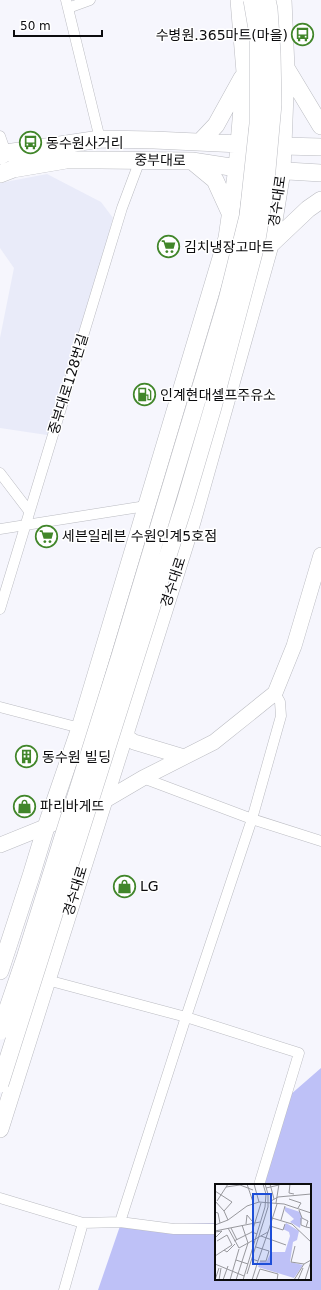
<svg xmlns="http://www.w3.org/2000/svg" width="321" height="1290" font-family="'DejaVu Sans','Noto Sans KR',sans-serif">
	<rect width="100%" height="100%" fill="#f6f6fd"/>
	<path fill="#e9ebf9" d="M47 174 101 202 113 218 98 273 47 435 0 428V338L14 268 0 248V183Z"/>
	<path fill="#bec1f7" d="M321 1068V1290H98L120 1226 216 1223V1279H310V1185H259L282 1102Z"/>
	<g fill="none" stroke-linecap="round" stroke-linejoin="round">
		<defs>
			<path id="street" d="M66 0 100 139
				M68 8 90 0
				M0 136 6 153
				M0 473 29 511
				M0 529 146 506
				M0 609 122 208 140 160
				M0 707 80 728
				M143 778 252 819 321 841
				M47 980 186 1017 299 1053 259 1185
				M0 1198 83 1223 64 1290
				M120 1222 174 1229H216
				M83 1223 120 1222 186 1017 252 819 281 716 280 702 275 693"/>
			<path id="secondary" d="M126 730 128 738 134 742 184 757
				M97 805 143 778 214 742 275 693 294 646 321 555
				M0 845 77 814"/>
			<path id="primary" d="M286 68 321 126
				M200 142 216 125 242 78
				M0 156 6 153 100 139 154 140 283 146 321 147
				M192 161 215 180 231 215
				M0 174 13 169 66 160H100L192 161 237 168 321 173
				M270 245 308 209 321 200
				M0 971 31 876 46 827 80 728 227 238 237 168 245 72 239 0
				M0 1129 192 522 270 245 282 171 286 68 283 0"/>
		</defs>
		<use href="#street" stroke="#bbbcc2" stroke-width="11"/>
		<use href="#secondary" stroke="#bbbcc2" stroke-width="16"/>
		<use href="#primary" stroke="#bbbcc2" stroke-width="18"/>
		<use href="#street" stroke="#fff" stroke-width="10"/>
		<use href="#secondary" stroke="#fff" stroke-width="15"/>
		<use href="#primary" stroke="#fff" stroke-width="17"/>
		<defs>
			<path id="primary-bridge" d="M0 1031 25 958 120 656 227 300 248 216 258 124V35L252 0
				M0 1084 185 502 213 407 256 245 265 192 273 104 272 53 269 9 267 0"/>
		</defs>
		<use href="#primary-bridge" stroke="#bbbcc2" stroke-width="18" stroke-linecap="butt"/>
		<use href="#primary-bridge" stroke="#fff" stroke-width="17"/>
	</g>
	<defs>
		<symbol id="bus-ring" viewBox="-11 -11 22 22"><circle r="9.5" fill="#fff" stroke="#41862a" stroke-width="1.5"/><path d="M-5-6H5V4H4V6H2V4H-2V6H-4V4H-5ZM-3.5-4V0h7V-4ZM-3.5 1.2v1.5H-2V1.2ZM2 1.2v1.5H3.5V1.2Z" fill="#41862a"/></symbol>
		<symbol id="supermarket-ring" viewBox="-11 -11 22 22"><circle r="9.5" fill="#fff" stroke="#41862a" stroke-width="1.5"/><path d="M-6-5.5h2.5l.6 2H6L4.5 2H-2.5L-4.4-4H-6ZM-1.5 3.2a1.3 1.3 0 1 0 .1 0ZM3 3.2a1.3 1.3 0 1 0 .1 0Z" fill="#41862a"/></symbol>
		<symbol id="fuel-ring" viewBox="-11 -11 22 22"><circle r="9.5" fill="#fff" stroke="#41862a" stroke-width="1.5"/><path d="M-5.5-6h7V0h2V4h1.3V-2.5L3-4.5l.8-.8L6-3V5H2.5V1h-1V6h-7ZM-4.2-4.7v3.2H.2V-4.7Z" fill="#41862a"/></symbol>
		<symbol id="building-ring" viewBox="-11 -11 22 22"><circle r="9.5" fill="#fff" stroke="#41862a" stroke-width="1.5"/><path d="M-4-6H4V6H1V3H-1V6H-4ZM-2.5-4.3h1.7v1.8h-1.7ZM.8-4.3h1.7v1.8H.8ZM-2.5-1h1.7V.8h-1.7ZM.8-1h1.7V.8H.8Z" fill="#41862a"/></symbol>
		<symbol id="shop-ring" viewBox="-11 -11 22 22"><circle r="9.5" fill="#fff" stroke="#41862a" stroke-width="1.5"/><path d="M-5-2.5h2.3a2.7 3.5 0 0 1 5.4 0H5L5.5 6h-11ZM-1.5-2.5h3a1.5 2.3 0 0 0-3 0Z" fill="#41862a"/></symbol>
	</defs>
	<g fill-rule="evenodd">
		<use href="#bus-ring" x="290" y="22" width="25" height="25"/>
		<use href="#bus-ring" x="18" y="130" width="25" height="25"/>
		<use href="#supermarket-ring" x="156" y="234" width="25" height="25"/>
		<use href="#fuel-ring" x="132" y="382" width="25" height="25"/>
		<use href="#supermarket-ring" x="34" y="524" width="25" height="25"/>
		<use href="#building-ring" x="14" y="744" width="25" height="25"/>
		<use href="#shop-ring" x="12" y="794" width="25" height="25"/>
		<use href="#shop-ring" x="112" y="874" width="25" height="25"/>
	</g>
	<g text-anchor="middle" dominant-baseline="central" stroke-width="3" stroke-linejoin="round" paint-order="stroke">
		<g font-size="14" fill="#0c0c0e" stroke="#fff" text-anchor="start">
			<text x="288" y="35" text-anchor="end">수병원.365마트(마을)</text>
			<text x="46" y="143">동수원사거리</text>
			<text x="184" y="247">김치냉장고마트</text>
			<text x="160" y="395">인계현대셀프주유소</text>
			<text x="62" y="536">세븐일레븐 수원인계5호점</text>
			<text x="42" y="757">동수원 빌딩</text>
			<text x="40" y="806">파리바게뜨</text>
			<text x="140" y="886">LG</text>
		</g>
		<g font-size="14" fill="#0c0c0e" stroke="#fff">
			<text transform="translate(160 160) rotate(1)">중부대로</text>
			<text transform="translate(277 201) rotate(-82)">경수대로</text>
			<text transform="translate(68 384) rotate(-73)">중부대로128번길</text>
			<text transform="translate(173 582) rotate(-72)">경수대로</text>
			<text transform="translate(75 891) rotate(-73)">경수대로</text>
		</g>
	</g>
	<g transform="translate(215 1184)">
		<rect width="96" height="96" fill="#f6f6fd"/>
		<path d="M70 23 85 28 87 34 85 44 75 38 79 35 70 27ZM71 39 84 47 82 56 78 58 75 78 88 81 79 94 43 83 45 77H52L56 68H70L75 52 74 48 68 45Z" fill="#bec1f7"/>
		<path fill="none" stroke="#98989d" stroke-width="1" d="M32 0 38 18M39 0 44 18M55 0 59 15M75 0 74 9 79 10M11 3 25 1 38 6M51 4 64 1M0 7 17 18 9 27M74 15 86 19 83 24M0 17 9 27 13 36M2 17 13 0M56 17 63 13 96 10M61 19 64 0M84 26 87 34 93 37 91 43 96 44M0 28 3 29 5 39M57 34 77 40 96 58M86 34V41L91 43M66 36 70 22M31 40 32 31 37 37M0 41 13 36 32 22 44 18 69 20 96 29M55 42 68 46 70 40M13 44 24 64M16 44 22 56M0 47 45 38M0 48 7 47 0 54M37 48 46 19M46 52 71 61M19 57 37 48 42 50M80 62 76 78 89 80 96 76M41 63 54 67 51 77H45M24 64 53 48 62 20M9 66 12 68 20 60M0 72 17 61 12 51 2 57M21 76 33 80M43 77 53 48M0 80 29 92M32 90 53 23V10L50 0M0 96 4 84M4 96 6 84M8 96 13 82M15 96 24 65M21 96 33 59 27 41M28 96 50 23 51 10 48 0M37 96 43 77 37 75M41 96 45 85 63 90 62 96M79 96 89 80M83 96 88 84M90 96 96 77"/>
		<path fill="#1d4ed8" fill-opacity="0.15" stroke="#1d4ed8" stroke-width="2" d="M38 10H56V80H38Z"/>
		<rect width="96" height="96" fill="none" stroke="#0c0c0e" stroke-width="2"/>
	</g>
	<path d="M14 30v6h88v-6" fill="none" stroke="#0c0c0e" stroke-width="2"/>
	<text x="20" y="30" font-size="12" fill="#0c0c0e" stroke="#ffffff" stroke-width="3" paint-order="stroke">50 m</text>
</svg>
